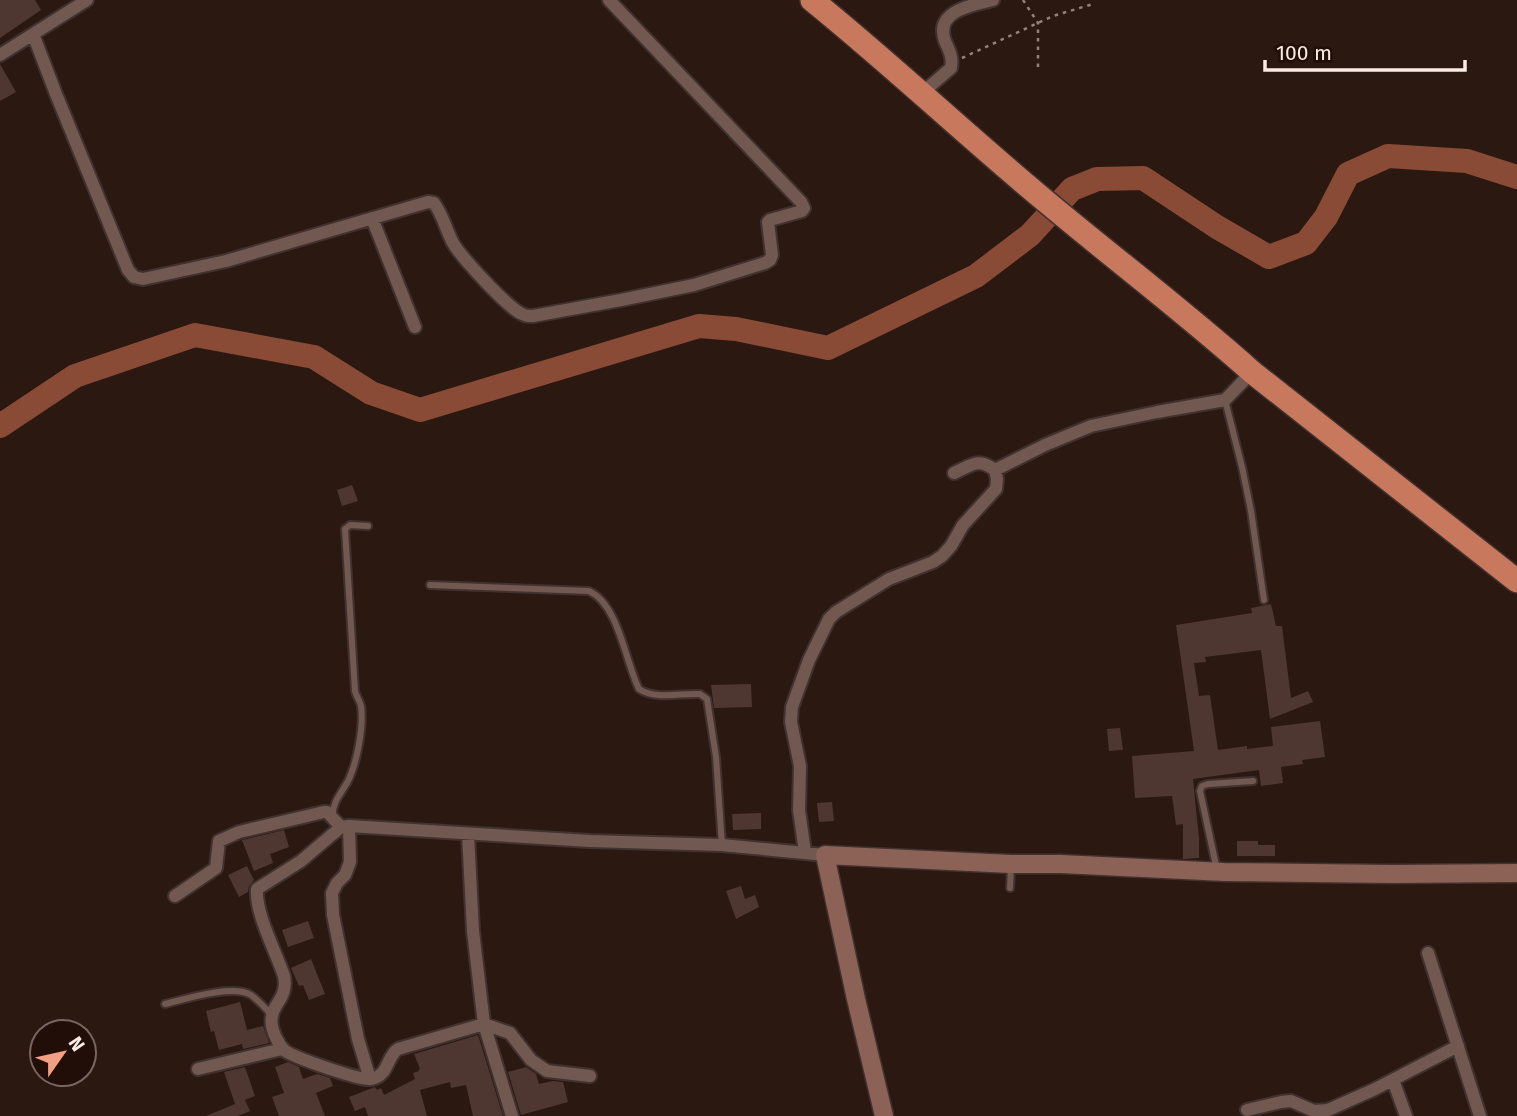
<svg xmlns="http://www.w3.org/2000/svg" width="1517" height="1116" font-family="'Fira Sans',sans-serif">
	<rect width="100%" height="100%" fill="#2b1811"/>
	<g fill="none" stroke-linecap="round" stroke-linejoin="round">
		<path stroke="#894b35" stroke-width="24" d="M0 426 75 376 195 335 314 357 371 393 420 410 699 326 736 329 828 348 976 276 1030 235 1072 189 1097 179 1143 178 1217 227 1269 257 1306 243 1326 217 1348 174 1388 156 1467 161 1517 177"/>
	</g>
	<path fill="#4e3730" d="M0 0H35L41 10 0 38Z
		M0 64 16 92 0 101Z
		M352 485 358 501 342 506 337 490Z
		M1271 604 1276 626H1282L1291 698 1308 691 1313 702 1270 719 1261 650 1205 657 1206 662 1194 663 1199 696 1210 695 1218 750 1247 746V749L1273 746 1271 727 1320 721 1325 757 1302 760 1303 764 1281 767 1283 783 1261 786 1259 770 1193 779 1199 838V858L1183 859V824L1176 825 1172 796 1135 798 1132 756 1194 751 1176 625 1252 613 1251 608Z
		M751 684 752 707 714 708 711 685Z
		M1120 728 1123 750 1109 751 1107 729Z
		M832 802 834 821 819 822 817 803Z
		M761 813V829L733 830 732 814Z
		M284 830 289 847 270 854 273 863 254 871 242 840Z
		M1237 841H1258V845H1275V856H1237Z
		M247 866 254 880 249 886 248 892 239 897 228 875Z
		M741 886 745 899 755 895 759 907 736 919 726 891Z
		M308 921 314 938 288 947 282 930Z
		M311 959 325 994 309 1000 303 985 299 986 291 968Z
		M240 1002 247 1030 263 1026 269 1043 243 1049 242 1044 219 1050 214 1031 211 1032 206 1011Z
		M478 1035 503 1116H473L466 1085 451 1088 450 1082 420 1090 427 1116H368L365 1107 355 1111 349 1097 375 1087 377 1090 381 1088 384 1095 415 1079 413 1073 419 1071 418 1070 420 1069 414 1054Z
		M288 1062 299 1067 303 1079 317 1074 330 1078 333 1086 316 1093 325 1116H279L272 1097 284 1093 275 1067Z
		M245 1067 255 1096 245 1100 250 1111 238 1116H206L235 1104 224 1072Z
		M526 1067 536 1074 539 1084 553 1081 563 1082 568 1102 521 1115 508 1072Z"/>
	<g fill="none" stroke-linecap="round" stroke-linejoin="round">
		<defs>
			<path id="lane" d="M1225 400 1242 467 1251 511 1264 600
				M430 585 589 591C619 605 625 661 639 689 656 700 681 693 700 694L707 699 716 757 722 845
				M333 815C332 803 342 792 348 781 357 763 364 726 361 706 360 701 356 696 355 691L345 529 350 525 368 526
				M1217 870 1200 791 1202 786 1208 784 1253 781
				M1010 888 1011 866
				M165 1004C185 999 233 984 251 995 258 1000 265 1008 271 1014"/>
			<path id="street" d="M33 34 56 94 128 270 134 277 143 279 226 261 428 202 434 203C443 215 446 230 453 243 462 258 507 307 522 314 527 316 527 316 533 316L621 300 694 285 765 263 770 260 772 255 768 222 770 220 802 211 804 208 801 202 609 0
				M0 55 87 0
				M922 93 951 68C953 57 949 50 945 41 934 11 972 5 993 0
				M372 218 415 327
				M954 473C972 465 978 457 995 470L1045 445 1091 426 1157 412 1225 400 1252 372
				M349 826 350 862 345 875 337 883 332 893 333 915 358 1039 370 1079
				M468 834 473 931 484 1024 398 1049C386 1057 389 1076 371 1079 361 1081 292 1057 284 1050 279 1045 273 1033 272 1026 268 1004 289 1001 284 976 276 952 255 913 257 889L301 861 341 827 349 826 590 841 722 845 825 855
				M805 852 799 810 800 766 791 722 792 707 809 660 829 619 836 612 889 579 933 562 942 556 951 546 963 525 996 489 997 479 995 470
				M175 896 216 868 219 841 239 832 324 812H327L341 827
				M1428 953 1480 1116
				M198 1069 282 1049
				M1393 1080 1406 1116
				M1247 1110 1281 1102 1291 1101 1314 1111 1328 1110 1375 1089 1458 1046
				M512 1116 484 1024 510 1033 531 1060 547 1071 590 1076"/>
			<path id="secondary" d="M884 1116 856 999 825 855 1011 864H1061L1224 872 1392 874 1517 873"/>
			<path id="highway" d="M812 0C891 64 965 134 1043 199 1112 257 1185 312 1252 372L1517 581"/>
		</defs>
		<use href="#lane" stroke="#41312f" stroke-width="10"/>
		<use href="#street" stroke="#41312f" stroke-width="16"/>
		<use href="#secondary" stroke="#41312f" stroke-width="21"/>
		<use href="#highway" stroke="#41312f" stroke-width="26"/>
		<path stroke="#94837d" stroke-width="2.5" stroke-dasharray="3.5 5" stroke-linecap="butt" d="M1023 0 1038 23V67
			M962 58 1053 16 1093 4"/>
		<use href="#lane" stroke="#715951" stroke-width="6"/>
		<use href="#street" stroke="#715951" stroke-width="12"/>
		<use href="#secondary" stroke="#8b6255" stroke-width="18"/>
		<use href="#highway" stroke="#c7785d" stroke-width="23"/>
	</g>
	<g transform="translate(63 1053) rotate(56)"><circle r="33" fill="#210e08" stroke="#786661" stroke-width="2"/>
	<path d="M0-5L12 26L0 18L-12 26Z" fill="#f39f83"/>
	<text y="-10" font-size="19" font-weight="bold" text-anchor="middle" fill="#faebe6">N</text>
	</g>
	<path d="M1265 60v10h200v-10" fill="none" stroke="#faebe6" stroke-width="3.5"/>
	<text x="1276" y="60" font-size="21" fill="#faebe6" stroke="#210e08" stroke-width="5" paint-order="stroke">100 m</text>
</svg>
